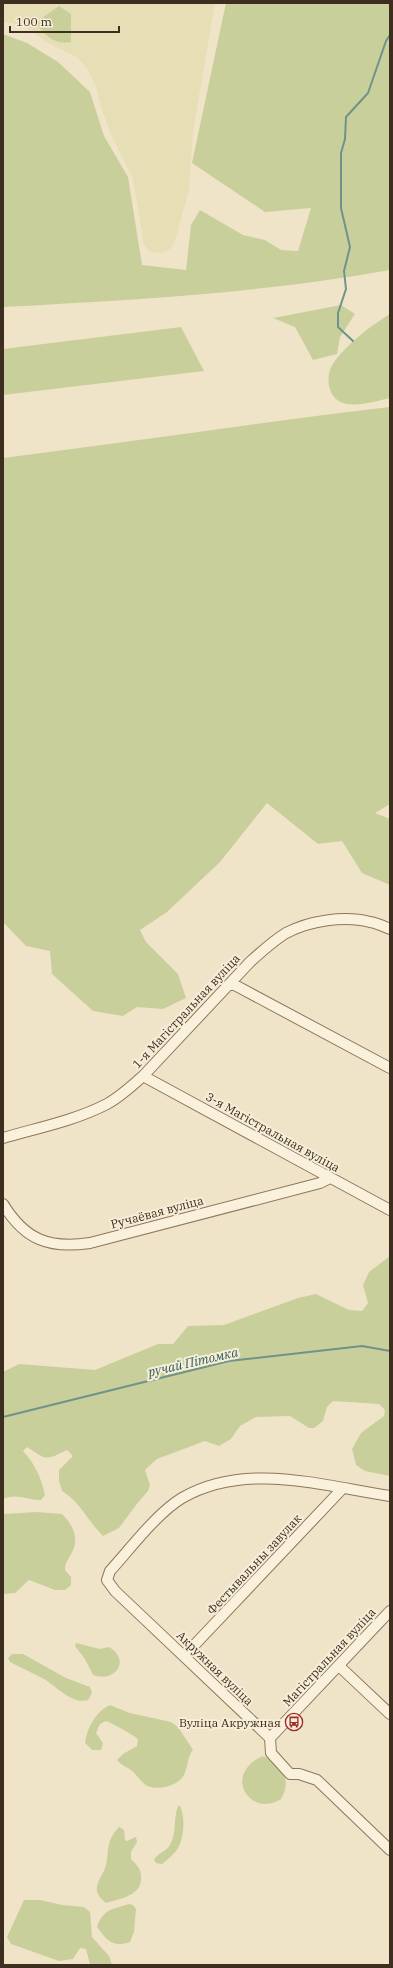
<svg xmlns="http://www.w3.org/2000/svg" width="393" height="1968" font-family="'IBM Plex Serif',serif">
	<rect width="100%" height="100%" fill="#f0e4c8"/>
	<path fill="#e6deb5" d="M3 3H215L193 131 189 189 176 238 170 249 161 253 151 252 144 245 133 179 112 137 101 108 96 86 87 68 77 57 46 42 29 29 13 23H3Z"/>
	<path fill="#c9cf9b" d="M226 3H390V270C263 293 132 300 3 307V34L27 43 58 62 90 92 104 136 128 177 142 265 186 270 191 225 200 210 243 235 265 240 281 250 298 251 311 208 265 212 192 163Z
		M59 6 71 14V42C53 45 46 35 35 23Z
		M341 305 355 314 340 337 337 354 313 360 295 327 273 318Z
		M390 314V398C377 401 361 406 347 404 327 401 324 376 334 362 348 343 370 326 390 314Z
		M181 327 204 371 3 395V349Z
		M390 407V804L375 813 390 819V885L362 873 342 841 318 844 267 803 220 862 167 912 140 930 146 942 178 974 186 998 163 1009 137 1007 123 1016 93 1011 52 974 50 951 26 946 3 922V458C132 442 261 422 390 407Z
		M390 1256V1476L365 1471 356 1465 352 1449 361 1433 384 1416 385 1410 379 1404 333 1401 327 1407 323 1421 314 1428H309L290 1416 256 1417 240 1426 231 1439 219 1446 205 1441 157 1459 145 1470 150 1485 148 1491 136 1505 119 1528 103 1536C88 1521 79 1501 62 1491L59 1481V1470L73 1456 67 1450C45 1461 47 1460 27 1447L23 1451C35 1464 41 1477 45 1495L41 1500C24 1500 19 1493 3 1499V1372L19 1364 95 1370 158 1344H173L188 1326 224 1325 298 1298 316 1294 349 1310 362 1311 368 1303 363 1285 369 1272Z
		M37 1512 62 1514C72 1524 79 1536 73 1550 70 1558 65 1561 65 1570L71 1577V1585L65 1590H55L29 1580 15 1593 3 1594V1514Z
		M76 1643 100 1649 109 1647C132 1661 114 1683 93 1675L85 1659 75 1646Z
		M12 1654H23L66 1678 90 1687 92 1693 88 1700C72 1705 56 1686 44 1679 33 1673 21 1668 10 1662L8 1658Z
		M110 1705 130 1713 171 1722 178 1727 193 1750C186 1758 189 1772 180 1780 172 1787 157 1790 147 1786 141 1782 137 1775 132 1771 126 1766 122 1766 117 1760L123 1754 137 1746 138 1739C133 1735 112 1723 106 1721L100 1724 96 1733 103 1743 101 1750H92L85 1743C87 1728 96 1711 110 1705Z
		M262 1756C269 1758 271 1760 276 1765 287 1776 289 1785 281 1799 252 1818 221 1777 262 1756Z
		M178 1806H180C186 1818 184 1841 176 1851 172 1856 167 1860 162 1864L156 1863 154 1860C157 1853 166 1852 170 1845 177 1832 173 1819 178 1806Z
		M119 1827 124 1830 125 1840 127 1841 136 1837 137 1842 131 1852V1859C138 1866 142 1870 141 1880 140 1896 119 1899 106 1903 101 1899 99 1897 97 1891 96 1883 101 1877 104 1871 111 1854 103 1844 119 1827Z
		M24 1900H40L62 1905 84 1907 90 1912 92 1937 109 1956 112 1965 90 1964 86 1949 80 1948 73 1959 59 1961 11 1944 7 1937Z
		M129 1904 133 1905 136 1909 134 1932 130 1942C113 1948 106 1940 97 1927 103 1909 113 1909 129 1904Z"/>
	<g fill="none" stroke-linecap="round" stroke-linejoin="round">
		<path stroke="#6f938a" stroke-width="2" d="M353 341 338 327V313L346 289 344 271 350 247 341 208V153L345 139 346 117 368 93 386 41 390 35
			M3 1417 229 1361 362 1346 390 1351"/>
		<defs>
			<path id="minor" d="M231 983 390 1068
				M143 1076 390 1210
				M3 1138C37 1128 74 1121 107 1104 120 1097 132 1086 143 1076L250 962C261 952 273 941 286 933 309 921 344 915 370 922 377 923 383 926 390 929
				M3 1204C25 1240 49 1249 90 1243L320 1183 330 1178
				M390 1496C322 1486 246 1461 182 1498 157 1513 130 1549 110 1571L107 1580 115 1591 270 1738 271 1753 290 1774H299L317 1780 390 1850
				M184 1656 342 1489
				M339 1666 390 1714
				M270 1738 390 1611"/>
		</defs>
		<use href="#minor" stroke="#8d765c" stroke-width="12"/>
		<use href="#minor" stroke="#faf1dc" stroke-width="10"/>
	</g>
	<defs>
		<symbol id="bus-ring" viewBox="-11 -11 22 22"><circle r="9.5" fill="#f7eed8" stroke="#9e2a2b" stroke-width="1.5"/><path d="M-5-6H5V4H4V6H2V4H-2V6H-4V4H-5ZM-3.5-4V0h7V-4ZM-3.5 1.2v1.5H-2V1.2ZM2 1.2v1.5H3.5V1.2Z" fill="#9e2a2b"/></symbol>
	</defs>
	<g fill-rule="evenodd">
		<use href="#bus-ring" x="284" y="1712" width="20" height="20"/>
	</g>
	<g text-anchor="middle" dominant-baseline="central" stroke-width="4" stroke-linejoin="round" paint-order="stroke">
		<g font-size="12" fill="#3d2e20" stroke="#f7eed8">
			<text transform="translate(186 1011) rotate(-47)">1-я Магістральная вуліца</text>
			<text transform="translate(273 1132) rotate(29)">3-я Магістральная вуліца</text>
			<text transform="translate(157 1212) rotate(-15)">Ручаёвая вуліца</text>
			<text transform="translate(254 1564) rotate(-47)">Фестывальны завулак</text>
			<text transform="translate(329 1657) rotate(-47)">Магістральная вуліца</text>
			<text transform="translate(215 1668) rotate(44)">Акружная вуліца</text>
		</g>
		<g font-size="12" fill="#3d2e20" stroke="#f7eed8" text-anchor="end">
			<text x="281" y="1722">Вуліца Акружная</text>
		</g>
		<g font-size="13" font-style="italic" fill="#2f5d5a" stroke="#f7eed8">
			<text transform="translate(193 1362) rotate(-13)">ручай Пітомка</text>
		</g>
	</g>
	<rect width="393" height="1968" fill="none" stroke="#3d2e20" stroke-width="8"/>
	<path d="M10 26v6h109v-6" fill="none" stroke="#3d2e20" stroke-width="2"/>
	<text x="16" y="26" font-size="12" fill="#3d2e20" stroke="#f7eed8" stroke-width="3" paint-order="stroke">100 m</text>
</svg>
